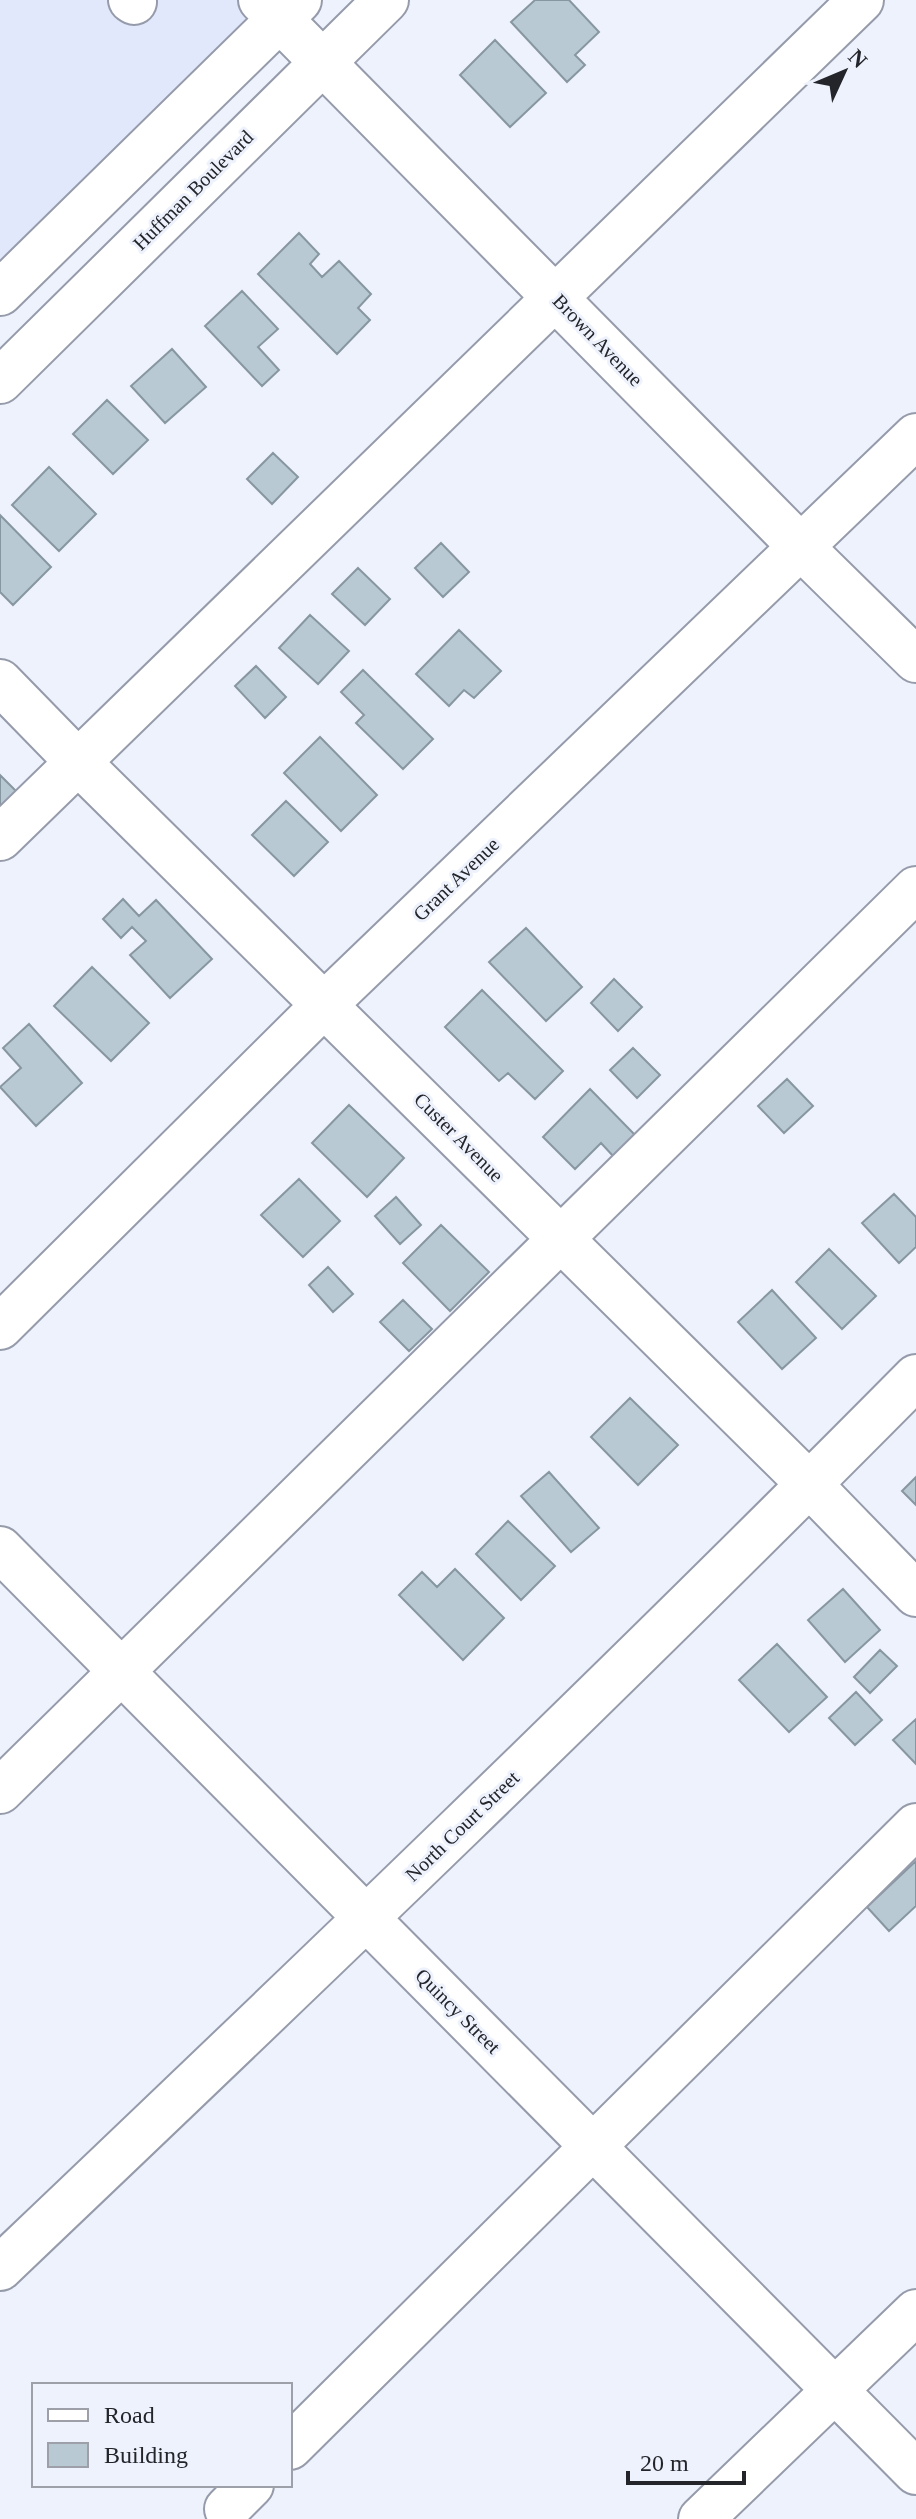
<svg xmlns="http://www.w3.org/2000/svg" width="916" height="2519" font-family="Georgia,serif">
	<rect width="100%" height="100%" fill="#eef2fc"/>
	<path fill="#e1e8fb" d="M0 0H266L0 265Z"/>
	<path fill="#b8c9d3" stroke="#8797a1" stroke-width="2" d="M535 0H569L599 32 575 55 585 65 567 82 511 22Z
		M495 40 546 93 510 127 460 75Z
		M299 233 319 254 310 264 322 277 339 261 371 294 358 308 370 320 337 354 258 274Z
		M242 291 278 329 258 347 279 370 262 386 205 326Z
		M172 349 206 387 165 423 131 386Z
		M107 400 148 440 113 474 73 434Z
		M273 453 298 477 272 504 247 479Z
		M49 467 96 514 59 551 12 505Z
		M0 515 51 567 13 605 0 592Z
		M441 543 469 572 443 597 415 568Z
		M358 568 390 599 365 625 332 594Z
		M310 615 349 651 318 684 279 648Z
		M459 630 501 671 474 698 464 690 449 706 416 674Z
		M256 666 286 697 265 718 235 686Z
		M363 670 433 739 403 769 356 723 364 715 341 692Z
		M320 737 377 795 341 831 284 773Z
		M0 775 20 795 0 817Z
		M286 801 328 842 294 876 252 835Z
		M123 899 139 916 156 900 212 959 170 998 130 955 146 941 132 927 121 938 103 919Z
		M526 928 582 987 546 1021 489 962Z
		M92 967 149 1023 111 1061 54 1006Z
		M614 979 642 1007 618 1031 591 1003Z
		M482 990 563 1071 535 1099 508 1073 499 1081 445 1027Z
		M29 1024 82 1083 36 1126 0 1087 21 1068 3 1048Z
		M633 1048 660 1075 637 1098 610 1070Z
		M787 1079 813 1106 784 1133 758 1106Z
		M590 1089 636 1136 614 1157 601 1143 575 1169 543 1137Z
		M349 1105 404 1158 367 1197 312 1143Z
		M299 1179 340 1221 303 1257 261 1215Z
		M894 1194 916 1217V1247L899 1263 862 1223Z
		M396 1197 421 1225 400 1244 375 1216Z
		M441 1225 489 1272 450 1311 403 1263Z
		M829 1249 876 1296 842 1329 796 1282Z
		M328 1267 353 1294 333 1312 309 1285Z
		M772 1290 816 1338 782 1369 738 1322Z
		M403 1300 432 1329 409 1351 380 1322Z
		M630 1398 678 1445 638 1485 591 1437Z
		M549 1472 599 1528 571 1552 521 1496Z
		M916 1477V1505L902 1491Z
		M508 1521 555 1566 521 1600 476 1554Z
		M455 1569 504 1618 463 1660 399 1595 422 1572 437 1587Z
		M843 1589 880 1630 845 1662 808 1620Z
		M777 1644 827 1697 789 1732 739 1680Z
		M880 1650 897 1666 870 1693 854 1677Z
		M856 1692 882 1720 855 1745 829 1718Z
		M916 1719V1764L893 1740Z
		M916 1861V1906L889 1931 867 1907Z"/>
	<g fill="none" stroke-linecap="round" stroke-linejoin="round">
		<defs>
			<path id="minor" d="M131 0 134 2
				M261 0 802 548 916 660
				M0 293 299 0
				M0 381 386 0
				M0 682 77 761 810 1485 916 1594
				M0 838 861 0
				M0 1327 325 1004 916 436
				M0 1549 916 2472
				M0 1791 916 889
				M0 2268C309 1974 616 1680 916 1377
				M290 2447 916 1826
				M227 2509 251 2485
				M701 2519 916 2312"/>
		</defs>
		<use href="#minor" stroke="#959baa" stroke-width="48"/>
		<use href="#minor" stroke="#fff" stroke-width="44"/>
	</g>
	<g text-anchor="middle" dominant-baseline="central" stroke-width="6" stroke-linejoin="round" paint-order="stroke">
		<g font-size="20" fill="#23252b" stroke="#eef2fc">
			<text transform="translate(193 190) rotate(-45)">Huffman Boulevard</text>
			<text transform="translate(598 340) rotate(46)">Brown Avenue</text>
			<text transform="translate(456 879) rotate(-44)">Grant Avenue</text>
			<text transform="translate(459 1137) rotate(45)">Custer Avenue</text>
			<text transform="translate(462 1826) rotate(-44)">North Court Street</text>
			<text transform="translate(458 2011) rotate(45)">Quincy Street</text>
		</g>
	</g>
	<rect x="32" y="2383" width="260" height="104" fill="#eef2fc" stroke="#9da0a8" stroke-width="2"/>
	<rect x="48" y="2409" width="40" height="12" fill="#ffffff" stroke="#9da0a8" stroke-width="2"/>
	<text x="104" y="2423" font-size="24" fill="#23252b">Road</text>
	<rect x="48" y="2443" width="40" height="24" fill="#b8c9d3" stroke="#9da0a8" stroke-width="2"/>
	<text x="104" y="2463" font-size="24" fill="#23252b">Building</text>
	<g transform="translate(844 72) rotate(46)" stroke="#eef2fc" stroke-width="6" paint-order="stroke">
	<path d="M0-6L14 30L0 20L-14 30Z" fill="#23252b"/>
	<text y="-12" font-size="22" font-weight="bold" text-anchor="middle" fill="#23252b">N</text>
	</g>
	<path d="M628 2471v12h116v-12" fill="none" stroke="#23252b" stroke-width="4"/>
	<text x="640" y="2471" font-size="24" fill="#23252b" stroke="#eef2fc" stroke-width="6" paint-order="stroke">20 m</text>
</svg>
